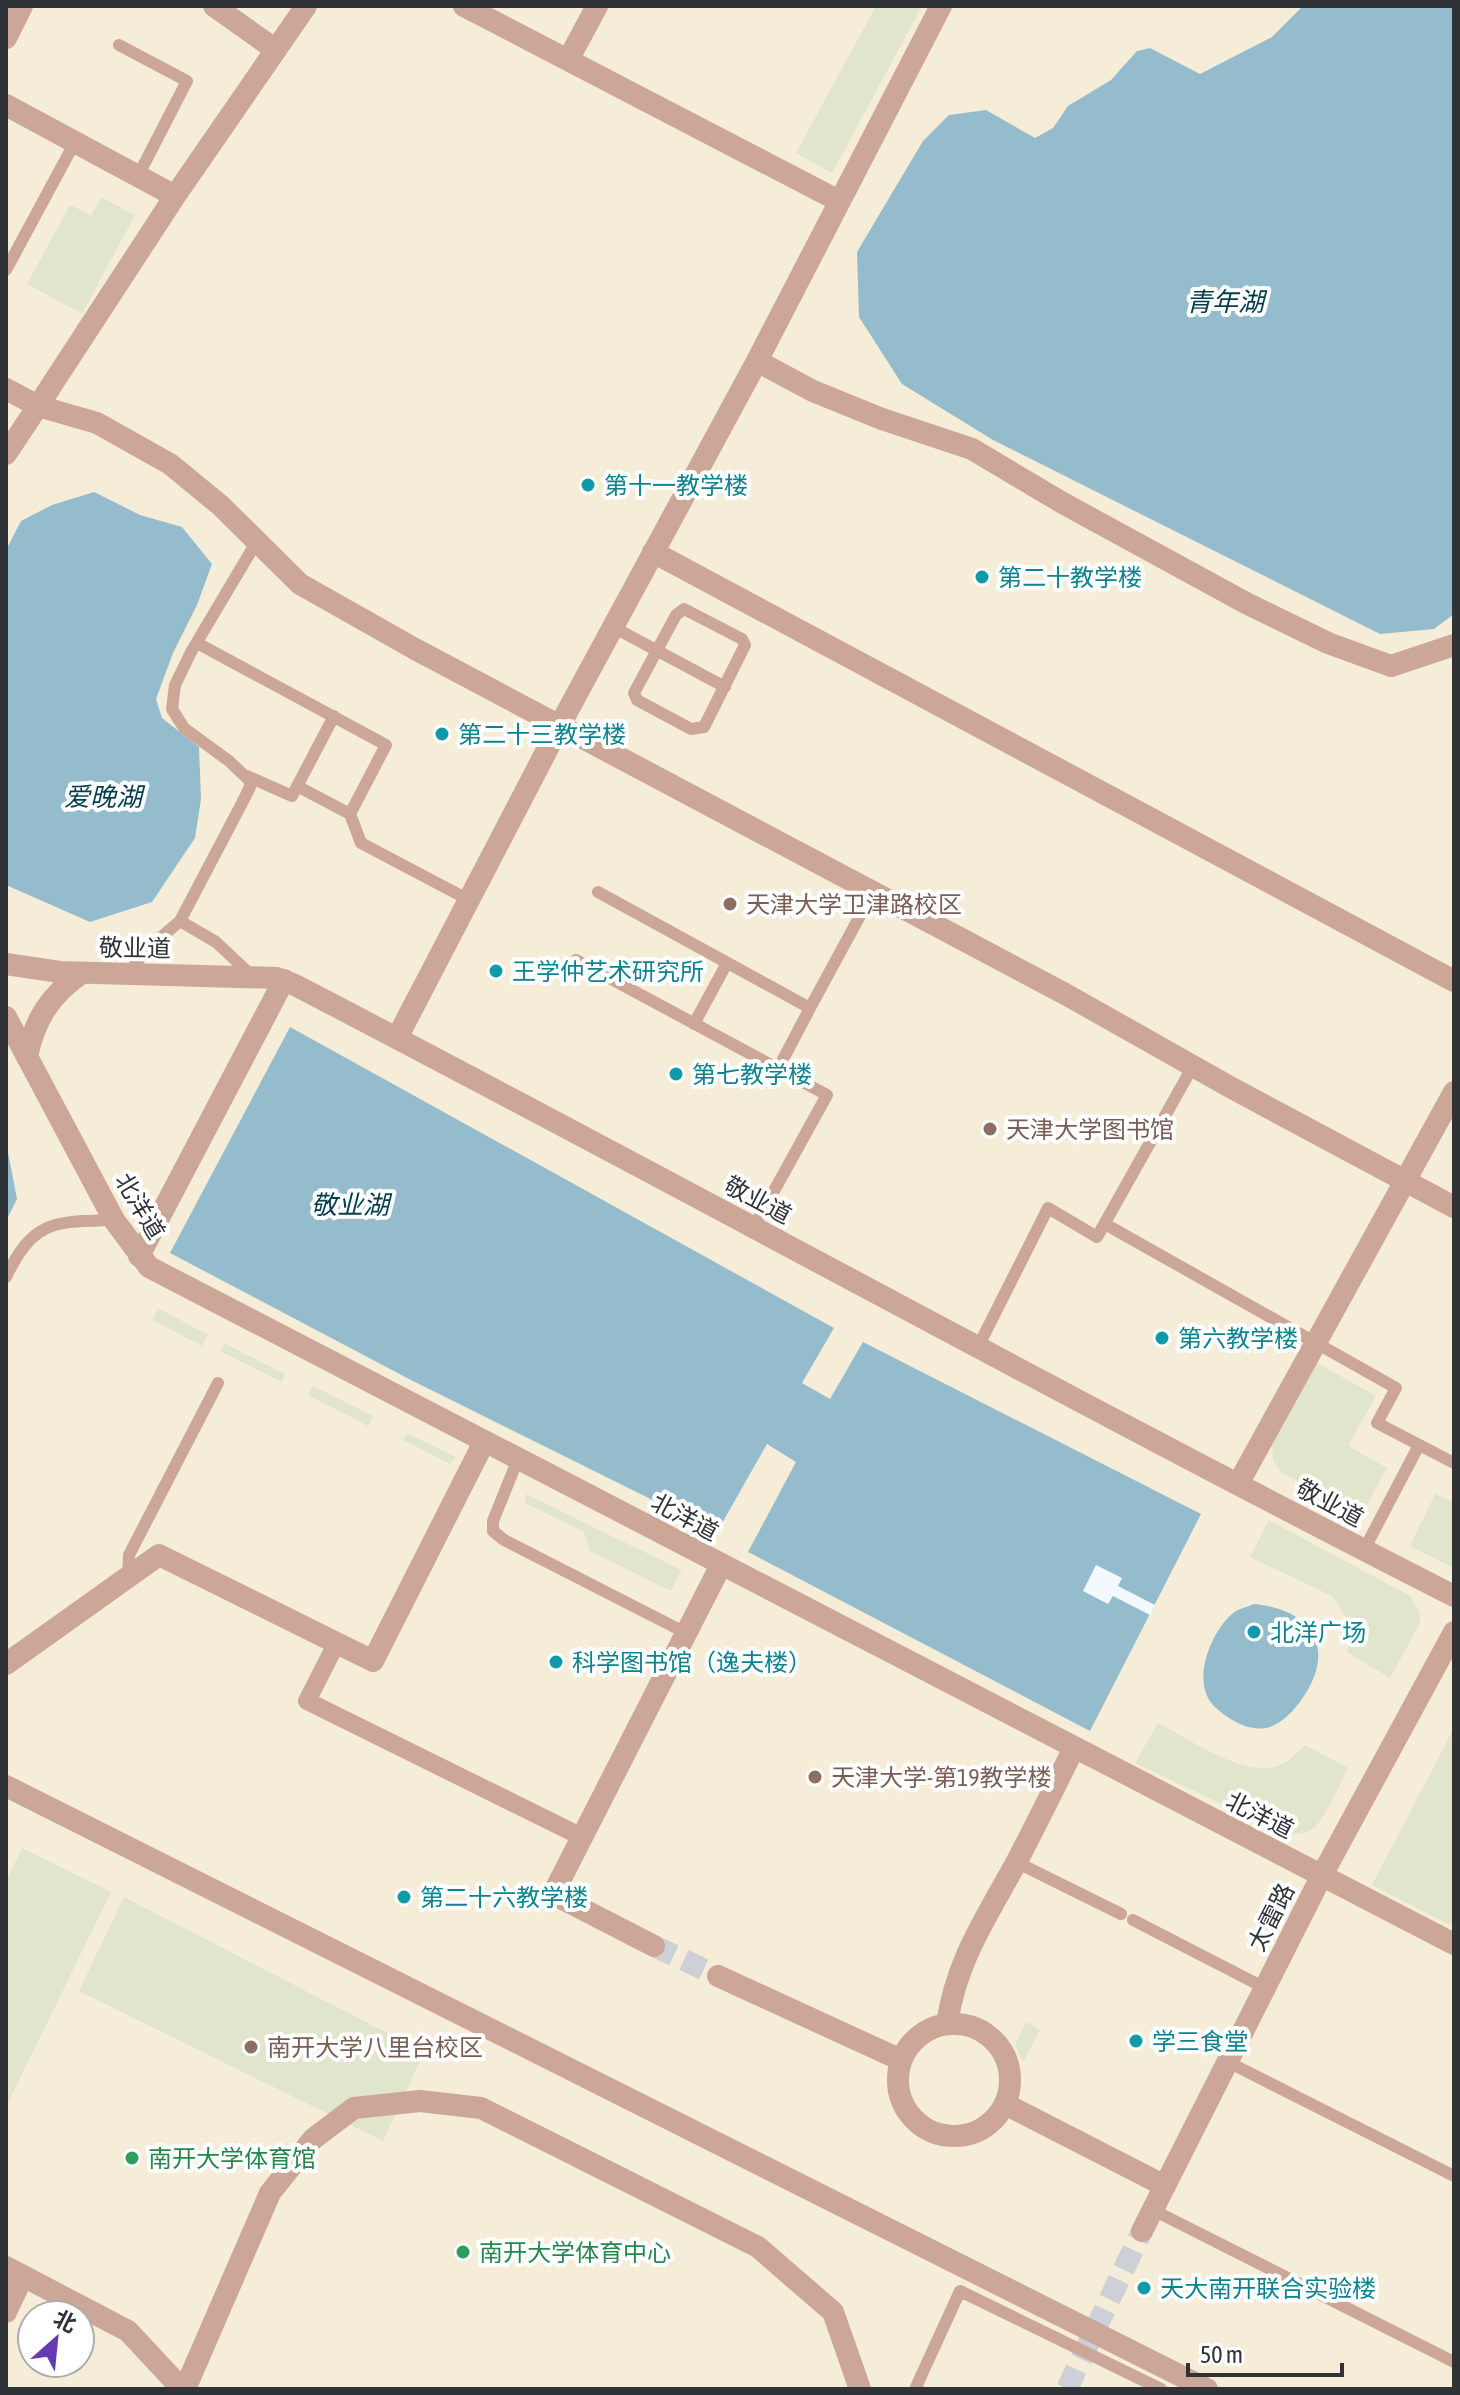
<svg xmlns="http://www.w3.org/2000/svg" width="1460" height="2395" font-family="'Asap Condensed','Noto Sans SC',sans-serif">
	<rect width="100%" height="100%" fill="#f4f8ff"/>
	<path fill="#f6edd8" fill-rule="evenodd" d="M6 6H1454V2389H6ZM32 2315H80V2363H32Z"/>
	<path fill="#e0e5cb" d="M876 6H922L832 173 796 153Z
		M101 197 135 215 82 314 27 284 70 205 91 215Z
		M158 1308 208 1335 202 1346 152 1320Z
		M224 1343 285 1374 282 1382 220 1351Z
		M1317 1363 1376 1396 1348 1446 1387 1468 1361 1516 1283 1473 1273 1461 1272 1446Z
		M313 1386 373 1416 368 1426 308 1395Z
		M407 1433 456 1457 450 1464 403 1440Z
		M526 1494 681 1570 671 1591 590 1551 584 1532 525 1503Z
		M1435 1494 1454 1502V1568L1410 1546Z
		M1269 1520 1410 1596 1419 1612 1420 1623 1390 1678 1347 1652 1353 1627 1332 1596 1250 1557Z
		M1158 1723C1188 1738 1240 1776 1275 1767 1287 1763 1296 1754 1305 1745L1348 1768C1340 1784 1326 1820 1311 1830 1302 1836 1289 1833 1279 1831L1135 1763Z
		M1454 1728V1927L1372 1885Z
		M22 1848 111 1892 6 2107V1881Z
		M124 1897 424 2052 383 2141 79 1991Z
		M1026 2022 1040 2030 1023 2062 1015 2045Z"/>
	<path fill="#94bccc" d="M1303 6H1454V614L1434 629 1380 634 993 440 902 384 859 317 857 252 923 141 949 115 986 110 1035 138 1053 128 1068 106 1111 80 1137 51 1150 48 1200 74 1272 37Z
		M94 492 140 515 182 527 212 564 197 605 173 653 156 699 162 718 199 747 201 799 195 838 152 902 90 922 6 885V550L21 521 52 505Z
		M290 1027 834 1328 802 1383 830 1399 863 1342 1201 1514 1090 1731 748 1552 796 1462 767 1444 717 1532 409 1379 170 1253Z
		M6 1142 17 1199 6 1221Z
		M1254 1604C1311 1609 1338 1648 1302 1699 1294 1710 1284 1722 1270 1727 1250 1733 1229 1720 1215 1707 1190 1684 1210 1633 1232 1614 1237 1609 1247 1607 1254 1604Z"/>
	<path fill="#f4f8ff" d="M1096 1565 1122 1578 1118 1586 1155 1605 1150 1615 1113 1596 1108 1604 1083 1591Z"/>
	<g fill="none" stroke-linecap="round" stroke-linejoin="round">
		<path stroke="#cdd0d7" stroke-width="22" stroke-dasharray="22 11" stroke-linecap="butt" d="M654 1946 718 1976
			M1067 2389 1142 2231"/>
		<path stroke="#cca798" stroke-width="12" d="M119 45 187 81 138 176
			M6 270 75 142
			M684 609 742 639 745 645 704 727 691 729 637 700 634 693 676 615Z
			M613 627 725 687
			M197 643 386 745 350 814
			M247 776 292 796 334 716
			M297 786 350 814 361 843 469 900
			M598 892 810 1008 874 890
			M180 921 241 805 250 787V781L229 761 184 728 172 709 175 685 191 652 257 541
			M576 960 827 1095 754 1227
			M128 974 145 951 180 921 216 942 251 975
			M694 1024 727 963
			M778 1069 810 1008
			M1105 1224 1396 1388 1377 1423 1454 1463
			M6 1277C34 1219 54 1222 114 1220
			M978 1347 1048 1208 1097 1237 1193 1066
			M518 1459 493 1521V1531L504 1540 688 1634
			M1364 1550 1419 1445
			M128 1578 129 1555 218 1383
			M1016 1862 1121 1914
			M1133 1920 1265 1988
			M1228 2062 1454 2176
			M1153 2210 1454 2362
			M918 2389 916 2387 960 2291 1161 2389"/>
		<path stroke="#cca798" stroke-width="18" d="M337 1642 307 1701 582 1837"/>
		<path stroke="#cca798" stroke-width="22" d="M214 6 276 50
			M306 6 175 196 38 406 97 423 170 464 220 505 300 584 415 649 1067 995 1230 1087 1454 1207
			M464 6 839 201
			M6 38 22 6
			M568 60 597 6
			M6 105 175 196
			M757 361 813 391 882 419 972 449 1061 502 1246 603 1328 643 1391 666 1454 645
			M6 389 38 406 6 454
			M653 552 1454 981
			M397 1038 560 725 757 361 941 6
			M27 1057C34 1020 51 994 82 973
			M139 1256 284 980
			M1238 1484 1454 1092
			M6 1664 159 1555 373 1661 484 1442
			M6 1786 1207 2389
			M654 1946 553 1894 721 1565
			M718 1976 901 2060
			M947 2024C956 1961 986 1918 1016 1863 1036 1825 1055 1786 1074 1748
			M898 2080a56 56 0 1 1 112 0a56 56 0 1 1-112 0Z
			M1005 2104 1165 2186
			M6 2312 23 2276
			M185 2389 270 2193 313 2139 354 2108 420 2101 481 2108 758 2247 833 2312 860 2389"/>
		<path stroke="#cca798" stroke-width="22" d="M6 964 60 972 277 978 295 985C682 1186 1065 1398 1454 1596
			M6 1017 114 1220 149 1267 1454 1944
			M1142 2231 1321 1877 1454 1632
			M6 2267 128 2331 182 2389"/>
	</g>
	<g fill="#0f9aa8" stroke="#fff" stroke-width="3">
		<circle cx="588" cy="485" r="8"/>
		<circle cx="982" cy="577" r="8"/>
		<circle cx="442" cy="734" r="8"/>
		<circle cx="496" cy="971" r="8"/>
		<circle cx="676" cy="1074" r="8"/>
		<circle cx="1162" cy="1338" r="8"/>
		<circle cx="1254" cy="1632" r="8"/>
		<circle cx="556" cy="1662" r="8"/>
		<circle cx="404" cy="1897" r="8"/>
		<circle cx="1136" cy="2041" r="8"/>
		<circle cx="1144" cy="2288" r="8"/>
	</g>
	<g fill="#8d6e63" stroke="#fff" stroke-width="3">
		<circle cx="730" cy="904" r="8"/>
		<circle cx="990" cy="1129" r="8"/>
		<circle cx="815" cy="1777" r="8"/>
		<circle cx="251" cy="2047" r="8"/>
	</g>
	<g fill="#2e9e5b" stroke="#fff" stroke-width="3">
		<circle cx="132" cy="2158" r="8"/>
		<circle cx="463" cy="2252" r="8"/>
	</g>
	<g text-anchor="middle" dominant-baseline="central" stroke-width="8" stroke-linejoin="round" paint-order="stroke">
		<g font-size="24" fill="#0d838f" stroke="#fff" text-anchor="start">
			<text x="604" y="485">第十一教学楼</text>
			<text x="998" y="577">第二十教学楼</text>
			<text x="458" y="734">第二十三教学楼</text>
			<text x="512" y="971">王学仲艺术研究所</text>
			<text x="692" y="1074">第七教学楼</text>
			<text x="1178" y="1338">第六教学楼</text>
			<text x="1270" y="1632">北洋广场</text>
			<text x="572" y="1662">科学图书馆（逸夫楼）</text>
			<text x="420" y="1897">第二十六教学楼</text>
			<text x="1152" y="2041">学三食堂</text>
			<text x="1160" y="2288">天大南开联合实验楼</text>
		</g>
		<g font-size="24" fill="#785e54" stroke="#fff" text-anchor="start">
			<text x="746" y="904">天津大学卫津路校区</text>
			<text x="1006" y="1129">天津大学图书馆</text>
			<text x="831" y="1777">天津大学-第19教学楼</text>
			<text x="267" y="2047">南开大学八里台校区</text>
		</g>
		<g font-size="24" fill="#2f3236" stroke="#fff">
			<text transform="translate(135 948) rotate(1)">敬业道</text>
			<text transform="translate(758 1200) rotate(28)">敬业道</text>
			<text transform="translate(140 1206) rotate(59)">北洋道</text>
			<text transform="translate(1330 1503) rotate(28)">敬业道</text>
			<text transform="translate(685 1517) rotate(28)">北洋道</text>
			<text transform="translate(1260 1815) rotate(27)">北洋道</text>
			<text transform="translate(1271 1917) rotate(-63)">太雷路</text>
		</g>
		<g font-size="24" fill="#27864d" stroke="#fff" text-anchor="start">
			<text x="148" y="2158">南开大学体育馆</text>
			<text x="479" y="2252">南开大学体育中心</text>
		</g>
		<g font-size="26" font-style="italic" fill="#003c4d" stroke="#fff">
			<text x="1225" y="302">青年湖</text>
			<text x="103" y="797">爱晚湖</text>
			<text x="350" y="1205">敬业湖</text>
		</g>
	</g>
	<rect width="1460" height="2395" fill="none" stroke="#2f3236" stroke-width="16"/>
	<g transform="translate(56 2339) rotate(27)"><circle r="38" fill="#ffffff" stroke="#acadaf" stroke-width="2"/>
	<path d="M0-6L14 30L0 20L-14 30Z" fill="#643bb3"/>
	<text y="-12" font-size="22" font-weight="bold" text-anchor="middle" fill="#2f3236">北</text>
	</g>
	<path d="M1188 2363v12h154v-12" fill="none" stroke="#2f3236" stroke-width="4"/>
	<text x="1200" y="2363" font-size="24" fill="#2f3236" stroke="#ffffff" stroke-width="6" paint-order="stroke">50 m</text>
</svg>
